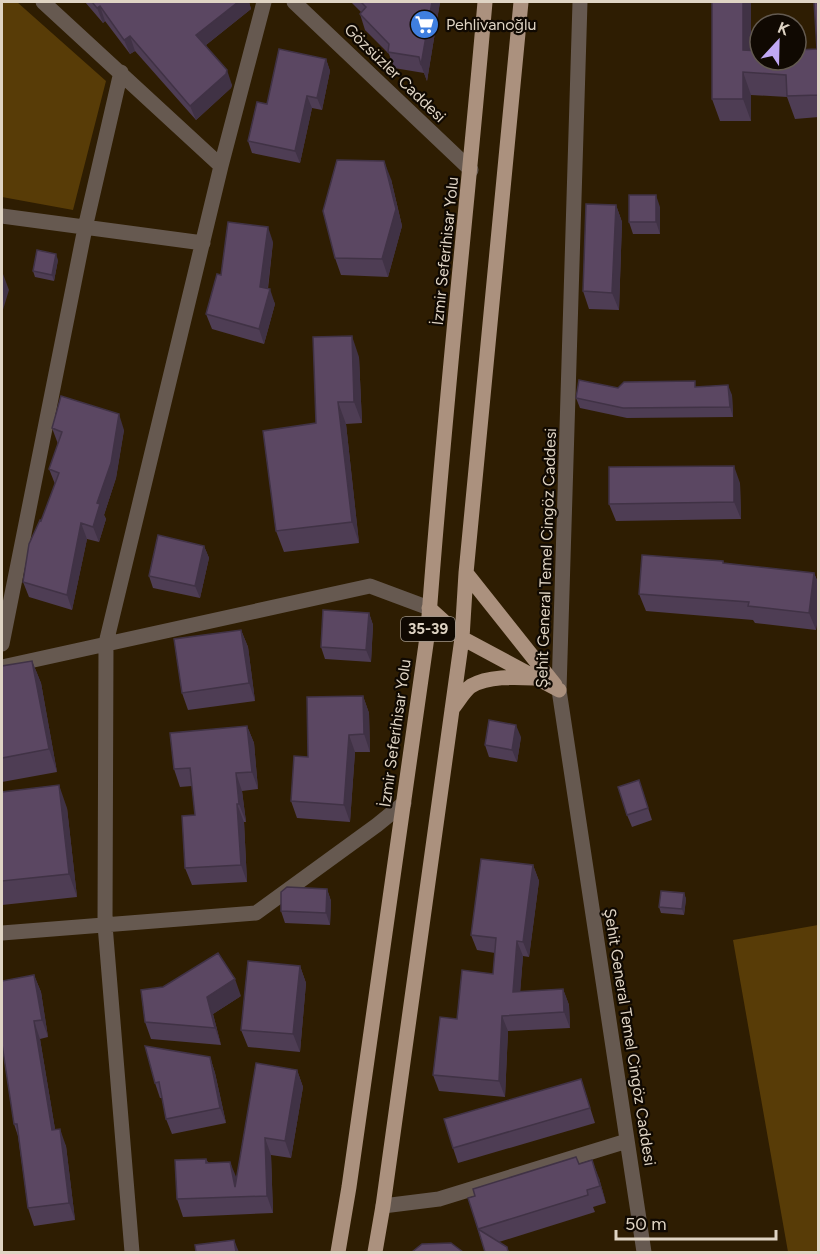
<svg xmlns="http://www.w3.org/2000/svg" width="820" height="1254" font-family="Figtree,sans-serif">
	<rect width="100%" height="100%" fill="#2e1d02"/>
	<path fill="#583c07" d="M2 2H17L106 81 73 210 2 197Z
		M818 925V1252H788L733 940Z"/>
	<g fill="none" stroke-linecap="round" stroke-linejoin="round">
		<path stroke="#665950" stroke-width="15" d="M43 2 221 166
			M580 2 559 690 644 1252
			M2 216 203 243
			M2 644 85 228 121 72
			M2 667 370 586 429 608
			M2 933 256 913 377 825 404 803
			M383 1206 439 1199 627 1141
			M132 1252 105 925 106 643 221 166 264 2"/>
		<path stroke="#665950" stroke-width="15" d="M294 2 471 170"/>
		<path stroke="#ab917e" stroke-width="15" d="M466 573 555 685
			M429 608 462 638 559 690
			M452 709C458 702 464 691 471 686 488 676 514 677 534 678
			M338 1252 349 1187 428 630C443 420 467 211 485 2
			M375 1252 383 1206 462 638 466 573 521 2"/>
	</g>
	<path fill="#4e3d54" d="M85 2H249L251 9 206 45 232 85 231 88 196 120 135 51 130 54 105 21 103 23Z
		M351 2H440L427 81 424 73 394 68 389 54 365 30 360 14 361 12Z
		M751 2V51L760 60 817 49 819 2V117L795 119 787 97 751 95V121H720L712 99Z
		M326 59 330 71 322 110 312 108 300 163 252 153 248 141 267 104Z
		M391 179 402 226 388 277 341 275 335 258Z
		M616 205 622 222 619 310 589 309 583 291Z
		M660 207V234H633L629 222Z
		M273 242 268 289 275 304 264 344 212 329 206 314 221 275Z
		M58 260 54 281 35 277 33 271Z
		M359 357 362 423 346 424 359 543 284 552 276 531 316 423Z
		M697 387 732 395 733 417 627 418 580 408 576 398 618 388Z
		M52 428 124 430 116 478 104 515 106 519 99 542 87 539 72 610 29 597 23 582 41 521 55 484 49 469 58 444Z
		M740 483 741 519 616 521 609 504Z
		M204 546 209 558 200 598 153 588 149 576Z
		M723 561 724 563 814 573 819 585V607L816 630 755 623 753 620 646 611 639 594Z
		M369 613 373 625 371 662 325 659 321 647Z
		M241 630 248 647 255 701 188 710 182 693Z
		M32 661 41 683 57 772 2 782V666Z
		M363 696 369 713 370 752H355L350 822 297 818 291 801 308 757Z
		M247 726 254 743 258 789 242 791 246 822H244L247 882 192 885 185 868 195 815 192 786 180 787 174 769Z
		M521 737 517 762 489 757 485 745Z
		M2 792 67 808 77 897 2 905Z
		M643 792 652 820 632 827 627 815Z
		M533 865 539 881 529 957 523 956 520 992 563 989 569 1005 570 1028 508 1031 505 1097 439 1091 433 1075 457 1019 493 974 495 953 477 950 471 935Z
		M327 889 331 901 330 925 285 923 281 911Z
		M684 893 686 899 684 915 661 913 659 907Z
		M300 966 306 983 300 1052 248 1047 241 1030Z
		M34 975 41 992 48 1037 40 1039 55 1129 66 1146 75 1220 34 1226 28 1208 18 1136 14 1124Z
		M241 996 213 1014 221 1045 151 1039 145 1022Z
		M210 1057 215 1073 226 1123 172 1134 166 1119 162 1098H160L155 1083Z
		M297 1070 303 1087 291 1158 271 1155 273 1213 183 1217 177 1199 206 1159 208 1162 237 1179Z
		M581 1079 595 1123 458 1163 453 1148Z
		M579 1164 599 1178 606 1203 593 1207 595 1212 499 1242 507 1247 509 1252H485L468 1198Z"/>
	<path fill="#403245" d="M238 2H249L251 9 201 49 196 35Z
		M432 2H440L427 81 421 65Z
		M743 2H751V73L743 50Z
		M100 6 105 21 103 23 97 8Z
		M130 36 135 51 130 54 124 40Z
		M326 59 330 71 322 110 317 98Z
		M227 70 232 85 231 88 196 120 190 106Z
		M743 72 751 95V121L743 99Z
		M307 96 312 108 300 163 295 151Z
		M384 161 391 179 402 226 388 277 382 259Z
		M656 195 660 207V234L656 222Z
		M616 205 622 222 619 310 612 293Z
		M268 227 273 242 266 302 260 287Z
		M56 254 58 260 54 281 52 275Z
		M3 274 9 290 2 313V279Z
		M270 289 275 304 264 344 259 329Z
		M352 336 359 357 362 423 354 402Z
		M728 385 732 395 733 417 730 407Z
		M338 402 346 424 359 543 352 522Z
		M119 414 124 430 116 478 104 515 106 519 99 542 93 527 97 503Z
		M734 466 740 483 741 519 734 502Z
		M81 523 87 539 72 610 67 595Z
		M204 546 209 558 200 598 195 586Z
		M814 573 819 585V607L816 630 809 613Z
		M369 613 373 625 371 662 366 650Z
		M241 630 248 647 255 701 249 683Z
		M32 661 41 683 57 772 49 749Z
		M363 696 369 713 370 752 364 734Z
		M516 725 521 737 517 762 512 750Z
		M247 726 254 743 258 789 252 772Z
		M349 735 355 752 350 822 344 805Z
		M236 773 242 791 246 822 239 804Z
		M59 785 67 808 77 897 69 874Z
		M237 804 244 822 247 882 241 865Z
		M533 865 539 881 529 957 523 942Z
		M327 889 331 901 330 925 326 913Z
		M684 893 686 899 684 915 682 909Z
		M517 941 523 956 519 1008 513 992Z
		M300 966 306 983 300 1052 293 1034Z
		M34 975 41 992 48 1037 42 1020Z
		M235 979 241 996 213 1014 221 1045 215 1028 207 997Z
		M563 989 569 1005 570 1028 564 1012Z
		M502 1016 508 1031 505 1097 499 1081Z
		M34 1021 40 1039 58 1147 52 1130Z
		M210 1057 215 1073 226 1123 220 1108Z
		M297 1070 303 1087 291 1158 285 1141Z
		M60 1129 66 1146 75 1220 69 1203Z
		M265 1138 271 1155 273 1213 267 1196Z
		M592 1160 599 1178 606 1203 600 1186Z
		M230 1162 237 1179 235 1187Z
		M234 1240 239 1252H236Z"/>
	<path fill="#5b4762" stroke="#403245" stroke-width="1.5" d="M92 2H238L196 35 227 70 226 74 190 106 130 36 124 40 100 6 97 8Z
		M361 2H432L421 65 419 57 388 52 389 44 360 14 366 7Z
		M712 2H743V50L760 51V60H796V50L817 49 814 2H819V95L787 96 786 75 743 72V99H712Z
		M279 49 326 59 317 98 307 96 295 151 248 141 257 102 267 104Z
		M337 160 384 161 396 209 382 259 335 258 323 211Z
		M629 195H656V222H629Z
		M586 204 616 205 612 293 583 291Z
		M228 222 268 227 260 287 270 289 259 329 206 314 217 274 221 275Z
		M37 250 56 254 52 275 33 271Z
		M352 336 354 402H338L352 522 276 531 263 431 316 423 313 337Z
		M579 380 618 388 624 382 695 381V387L728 385 730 407 623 408 576 398Z
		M61 396 119 414 111 463 97 503 100 504 93 527 81 523 67 595 23 582 29 544 40 520 41 521 59 473 49 469 62 432 52 428Z
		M734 466V502L609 504V467Z
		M158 535 204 546 195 586 149 576Z
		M642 555 723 561V563L814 573 809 613 748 606 749 602 639 594Z
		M323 610 369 613 366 650 321 647Z
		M241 630 249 683 182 693 174 639Z
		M32 661 49 749 2 758V666Z
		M363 696 364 734 349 735 344 805 291 801 294 756 308 757 307 697Z
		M489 720 516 725 512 750 485 745Z
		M247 726 252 772 236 773 239 804H237L241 865 185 868 182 816 195 815 190 768 174 769 170 733Z
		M639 780 648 808 627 815 618 787Z
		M59 785 69 874 2 881V792Z
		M481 859 533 865 523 942 517 941 513 992 563 989 564 1012 502 1016 499 1081 433 1075 440 1017 457 1019 462 970 493 974 496 938 471 935Z
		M287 887 327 889 326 913 281 911V892Z
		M661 891 684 893 682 909 659 907Z
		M218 953 235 979 207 997 215 1028 145 1022 141 990 163 987Z
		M248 961 300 966 293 1034 241 1030Z
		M34 975 42 1020 34 1021 52 1130 60 1129 69 1203 28 1208 17 1124H14L2 1044V981Z
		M145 1046 210 1057 220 1108 166 1119 159 1082 155 1083Z
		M256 1063 297 1070 285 1141 265 1138 267 1196 177 1199 175 1160 206 1159V1163L230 1162 235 1187Z
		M581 1079 590 1108 453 1148 444 1119Z
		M576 1157 579 1164 592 1160 600 1186 587 1190 588 1195 478 1229 468 1198 475 1196 473 1189Z
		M478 1229 507 1247 508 1252H485Z
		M234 1240 236 1252H196L195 1245Z
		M451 1243 463 1252H412L422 1244Z"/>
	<defs>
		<symbol id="supermarket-disc" viewBox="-11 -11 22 22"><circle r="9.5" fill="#3f7fe0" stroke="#100902"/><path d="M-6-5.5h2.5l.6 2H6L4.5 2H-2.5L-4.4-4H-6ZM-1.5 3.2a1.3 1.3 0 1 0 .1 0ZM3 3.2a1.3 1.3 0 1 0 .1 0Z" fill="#fff"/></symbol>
	</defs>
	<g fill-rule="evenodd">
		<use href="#supermarket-disc" x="408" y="8" width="33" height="33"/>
	</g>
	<g text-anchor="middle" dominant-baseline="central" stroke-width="4.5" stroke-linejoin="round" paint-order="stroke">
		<rect fill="#100902" stroke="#a1978a" stroke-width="1.5" x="401" y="617" width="54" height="24" rx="4.5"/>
		<g font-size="15" font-weight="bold" fill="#dfd4c4">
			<text x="428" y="629">35-39</text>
		</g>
		<g font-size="16" fill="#dfd4c4" stroke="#100902" text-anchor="start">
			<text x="446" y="24">Pehlivanoğlu</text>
		</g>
		<g font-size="16" fill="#dfd4c4" stroke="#100902">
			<text transform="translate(395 73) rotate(44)">Gözsüzler Caddesi</text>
			<text transform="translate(445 251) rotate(-84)">İzmir Seferihisar Yolu</text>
			<text transform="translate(546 558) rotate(-88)">Şehit General Temel Cingöz Caddesi</text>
			<text transform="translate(395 733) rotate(-82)">İzmir Seferihisar Yolu</text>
			<text transform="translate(630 1037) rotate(81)">Şehit General Temel Cingöz Caddesi</text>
		</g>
	</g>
	<rect width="820" height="1254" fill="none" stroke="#dfd4c4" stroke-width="6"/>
	<g transform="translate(778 42) rotate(22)"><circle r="28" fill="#100902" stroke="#635a50" stroke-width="1.5"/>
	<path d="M0-4.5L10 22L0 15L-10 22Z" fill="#c0a8f4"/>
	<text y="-9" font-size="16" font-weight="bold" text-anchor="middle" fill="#dfd4c4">K</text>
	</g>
	<path d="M616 1230v9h160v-9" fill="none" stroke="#dfd4c4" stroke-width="3"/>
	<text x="625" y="1230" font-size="18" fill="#dfd4c4" stroke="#100902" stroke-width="4.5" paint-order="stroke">50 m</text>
</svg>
